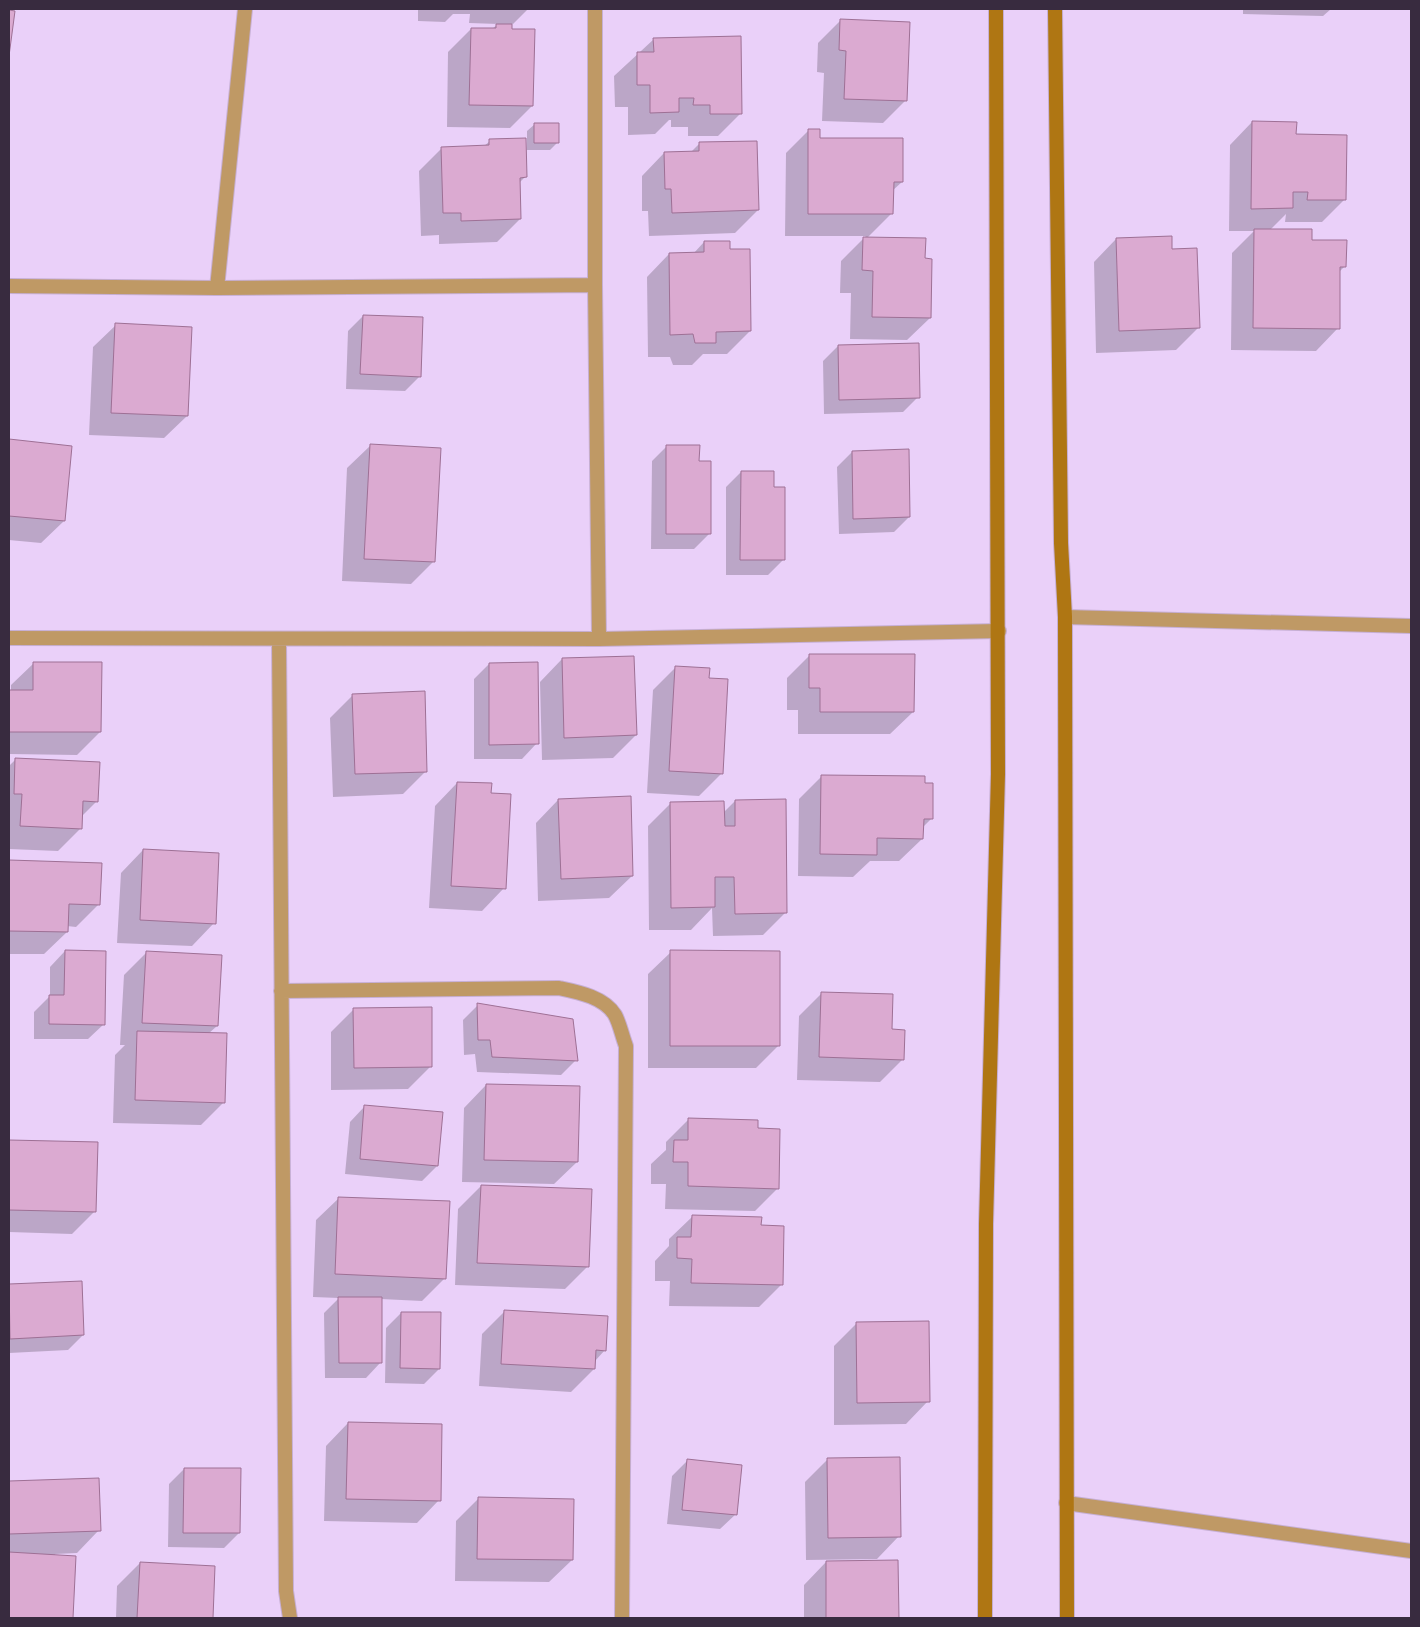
<svg xmlns="http://www.w3.org/2000/svg" width="1420" height="1627" font-family="'Space Grotesk',sans-serif">
	<rect width="100%" height="100%" fill="#ead0f9"/>
	<path fill="#0003" d="M418 9H528L513 24H511V30L532 106 510 128 447 127 448 52 471 29H492L498 24 469 23 470 14H453L445 22 418 21Z
		M1243 9H1331L1323 16 1243 14Z
		M841 20 905 101 883 123 822 121 824 73 817 72 818 43Z
		M654 39 741 113 718 136H688V127H671V120H669L655 134 628 135V107H615L614 76Z
		M1252 122 1295 136 1345 199 1322 222H1285L1286 214 1270 230 1311 242 1345 266 1339 272 1338 328 1316 351 1231 350 1232 253 1254 231H1229L1230 145Z
		M535 124 558 142 550 150H527V131Z
		M809 130 819 139 902 182 892 191V213L867 238 923 260 930 318 907 340 850 339 851 293H840L841 261 866 236H785L786 153Z
		M490 141 525 177 519 183 520 219 497 242 439 244V235L421 236 419 171 442 148 483 147Z
		M699 144 758 210 735 233 649 236 648 211H642V176L664 153 691 152Z
		M1116 239 1171 250 1199 327 1176 350 1096 353 1094 262Z
		M704 242 729 250 750 331 727 354H703L692 365H673L670 357H648L647 277 669 254H693Z
		M363 316 420 376 405 391 346 389 348 331Z
		M116 325 187 416 164 438 89 435 93 347Z
		M838 346 918 397 903 412 824 414 823 361Z
		M9 441 71 447 64 521 41 543 9 540Z
		M370 446 434 561 411 584 342 581 347 468Z
		M667 446 709 534 694 549H651L652 461Z
		M852 452 909 517 894 532 839 534 837 467Z
		M741 472 773 488 783 560 768 575H726V487Z
		M810 655 913 712 890 734H798V710H787V678Z
		M562 659 636 735 613 758 542 760 540 682Z
		M34 663 100 732 77 755 9 754V691H11V685Z
		M489 664 537 743 522 759H474V679Z
		M676 667 708 679 722 773 699 796 647 793 653 690Z
		M353 695 426 771 403 794 333 797 330 718Z
		M16 759 97 801 81 817V828L58 851 9 849V766Z
		M822 776 932 818 922 828V839L899 861H870L853 877 798 876 799 799Z
		M457 783 490 794 504 888 482 911 429 908 435 806Z
		M558 800 632 876 609 898 538 901 536 823Z
		M735 801 786 912 763 935 713 936 712 908 691 930H649L648 826 671 803 723 813Z
		M143 850 214 923 192 946 117 943 121 873Z
		M9 862 100 864 99 904 76 927 67 926V932L44 954H9Z
		M65 951 104 1024 88 1039H34V1012L50 996V967Z
		M671 952 778 1046 756 1068H648V974Z
		M146 953 217 1026 208 1034 224 1102 201 1125 113 1123 115 1055 125 1045H120L124 975Z
		M822 993 890 1031 903 1059 880 1082 797 1080 799 1016Z
		M478 1005 576 1060 561 1075 477 1072 475 1054 464 1055 463 1020Z
		M354 1009 431 1066 408 1089 331 1090V1032Z
		M486 1085 577 1162 554 1184 462 1182 464 1108Z
		M365 1106 437 1166 422 1181 345 1174 350 1122Z
		M688 1120 757 1129 778 1188 755 1211 665 1209 666 1184H651V1164L666 1150V1142Z
		M9 1141 96 1143 95 1211 72 1234 9 1232Z
		M481 1186 588 1266 565 1289 455 1285 458 1209Z
		M339 1198 445 1278 422 1301 381 1299V1362L366 1378H325L324 1313 339 1298 313 1297 316 1220Z
		M692 1217 760 1226 781 1285 759 1307 669 1306 670 1281H655V1261L669 1246V1239Z
		M81 1282 83 1335 68 1350 9 1353V1285Z
		M505 1311 605 1350 595 1361 594 1369 571 1392 479 1386 482 1334Z
		M401 1313 439 1369 424 1384 385 1383 386 1328Z
		M857 1323 928 1401 906 1424 834 1425V1346Z
		M348 1423 439 1500 417 1523 324 1521 326 1446Z
		M828 1459 899 1536 877 1559 806 1560 805 1482Z
		M687 1461 736 1514 720 1529 667 1524 672 1476Z
		M184 1469 239 1533 224 1548 168 1547 169 1484Z
		M98 1480 99 1530 77 1553 55 1554V1556L75 1557 72 1618H9V1483Z
		M479 1498 572 1560 549 1582 455 1581 456 1521Z
		M897 1561 898 1618H804V1585L826 1562Z
		M140 1563 214 1567 211 1618H116L117 1586Z"/>
	<path fill="#dbaad1" stroke="#9e7095" d="M9 10 15 11 9 56Z
		M840 19 910 22 907 101 844 99 846 51 839 50Z
		M496 24H512V29H535L533 106 469 105 471 28H496Z
		M741 36 742 114H710V105H693L694 98H679V112L650 113V85H637V52H654L653 38Z
		M1252 121 1297 122 1296 134 1347 135 1346 200H1307L1308 192H1293V208L1251 209Z
		M534 123H559V143H534Z
		M808 129H820V138H903V182H894L893 214H808Z
		M526 138 527 177 520 178 521 219 461 221V213H443L441 147 489 145V139Z
		M757 141 759 210 672 213 671 189H665L664 152 699 151V142Z
		M1254 229H1312V240H1347L1346 267H1340V329L1253 328Z
		M1172 236V249L1197 248 1200 328 1119 331 1116 238Z
		M863 237 926 238 925 258 932 259 931 318 872 317 873 271 862 270Z
		M704 241H730V249H750L751 331 716 332V343H695L693 334 670 335 669 253 704 252Z
		M363 315 423 317 421 377 360 374Z
		M115 323 192 327 188 416 111 413Z
		M919 343 920 398 839 400 838 345Z
		M9 439 72 446 65 521 9 516Z
		M370 444 441 448 435 562 364 559Z
		M666 445H700L699 461H711V534H666Z
		M909 449 910 517 853 519 852 451Z
		M741 471H774V487H785V560H740Z
		M809 654H915L914 712H820V688H809Z
		M634 656 637 735 564 738 562 658Z
		M33 662H102L101 732H9V690H33Z
		M538 662 539 744 489 745V663Z
		M675 666 710 668 709 678 728 679 723 774 669 771Z
		M425 691 427 772 355 774 352 694Z
		M15 758 100 762 98 802 83 801 82 829 20 826 22 794H14Z
		M821 775 925 776V783H933V819H924L923 839 877 838V855L820 854Z
		M457 782 492 783 491 793 511 794 506 889 451 886Z
		M631 796 633 876 561 879 558 799Z
		M786 799 787 913 735 914 734 877H715V907L671 908 670 802 724 801 725 826H735V800Z
		M143 849 219 853 216 924 140 920Z
		M9 860 102 863 100 905 69 904 68 932 9 931Z
		M65 950 106 951 105 1025 49 1024V995H64Z
		M670 950 780 951V1046H670Z
		M146 951 222 955 218 1026 142 1023Z
		M821 992 893 994 892 1029 905 1030 904 1060 819 1057Z
		M477 1003 573 1019 578 1061 492 1057 490 1040H478Z
		M432 1007V1067L354 1068 353 1008Z
		M137 1031 227 1033 225 1103 135 1100Z
		M486 1084 580 1086 578 1162 484 1160Z
		M364 1105 443 1112 438 1166 360 1159Z
		M688 1118 758 1120V1128L780 1129 779 1189 688 1186V1162H673L674 1140H688Z
		M9 1140 98 1142 96 1212 9 1210Z
		M481 1185 592 1189 589 1267 477 1263Z
		M338 1197 450 1201 446 1279 335 1274Z
		M692 1215 762 1217 761 1225 784 1226 783 1285 691 1283 692 1259 677 1258V1237H691Z
		M82 1281 84 1335 10 1339 9 1284Z
		M338 1297H382V1363H339Z
		M504 1310 608 1316 606 1351 596 1350 595 1369 501 1364Z
		M401 1312H441L440 1369 400 1368Z
		M929 1321 930 1402 857 1403 856 1322Z
		M348 1422 442 1424 441 1501 346 1499Z
		M900 1457 901 1537 828 1538 827 1458Z
		M687 1459 742 1465 737 1515 682 1510Z
		M184 1468H241L240 1533H183Z
		M99 1478 101 1531 9 1534V1481Z
		M478 1497 574 1499 573 1560 477 1559Z
		M9 1552 76 1556 73 1618H9Z
		M898 1560 899 1618H826V1561Z
		M140 1562 215 1566 213 1618H137Z"/>
	<g fill="none" stroke-linecap="round" stroke-linejoin="round">
		<defs>
			<path id="minor" d="M595 9V285L599 639
				M9 286 217 288 595 285
				M217 288 245 9
				M1065 617 1411 626
				M9 638 599 639 999 631
				M279 639 286 1591 290 1618
				M281 991 559 988C578 992 604 997 615 1015 620 1024 622 1036 626 1046L622 1618
				M1066 1503 1411 1551"/>
			<path id="secondary" d="M1055 9 1061 543 1065 617 1067 1618
				M985 1618 986 1224 998 774 996 9"/>
		</defs>
		<use href="#minor" stroke="#c6afd4" stroke-width="16"/>
		<use href="#secondary" stroke="#c6afd4" stroke-width="16"/>
		<use href="#minor" stroke="#bf9965" stroke-width="14"/>
		<use href="#secondary" stroke="#af7613" stroke-width="14"/>
	</g>
	<rect width="1420" height="1627" fill="none" stroke="#382b3f" stroke-width="20"/>
</svg>
